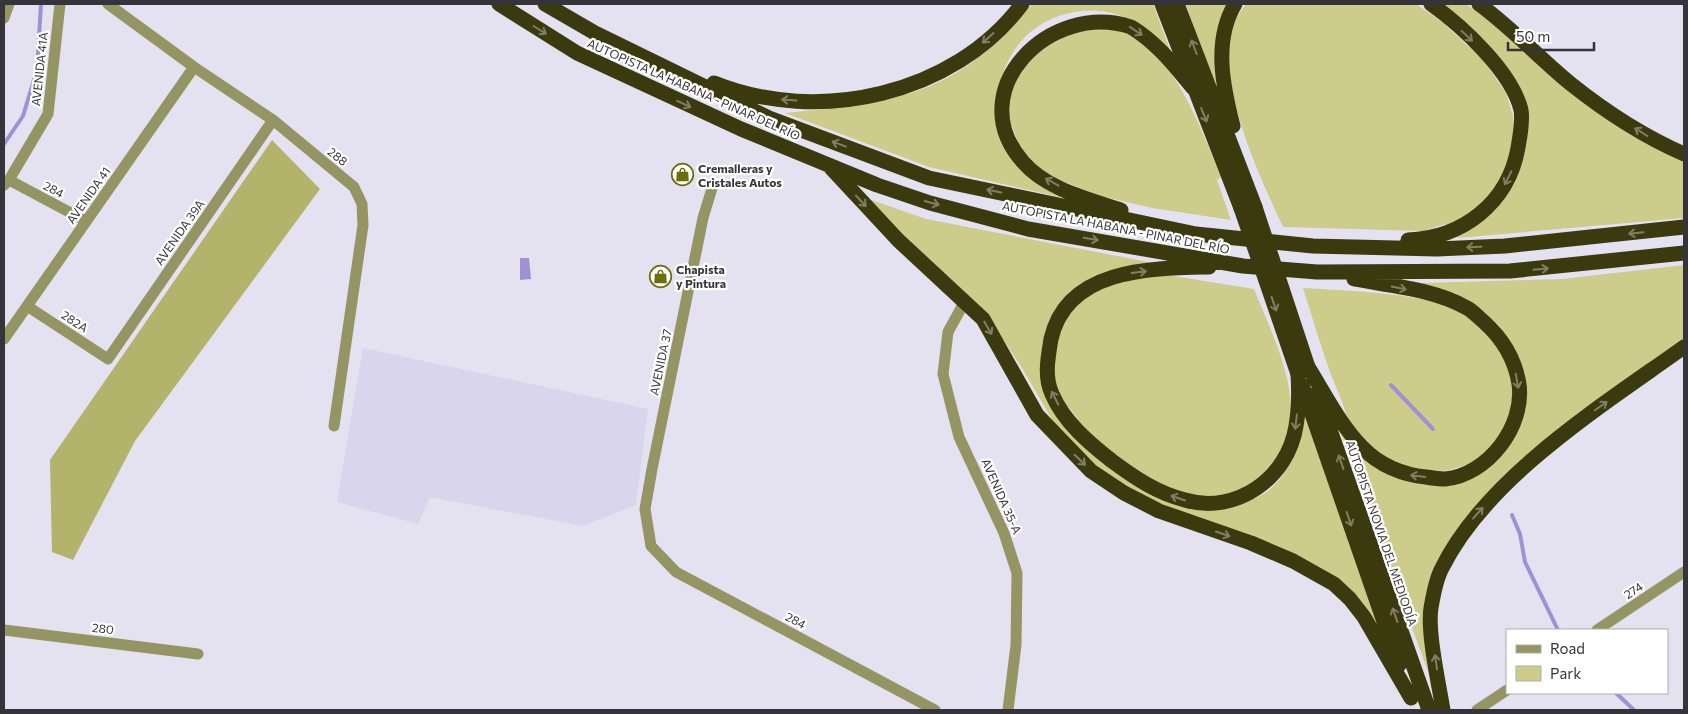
<svg xmlns="http://www.w3.org/2000/svg" width="1688" height="714" font-family="Commissioner,sans-serif">
	<rect width="100%" height="100%" fill="#e4e1f1"/>
	<path fill="#d8d5ec" d="M363 348 648 409 636 505 583 526 430 497 418 524 337 502Z"/>
	<path fill="#cdcc8a" d="M1032 4H1153L1171 53C1159 43 1147 30 1133 22 1103 3 1060 9 1033 30 999 55 984 118 1009 154 1025 177 1048 188 1072 200L929 167 785 113C843 107 904 104 956 73 985 56 1010 29 1032 4Z
		M1186 4H1232L1218 88 1204 58Z
		M1246 4H1416L1442 22 1484 61 1506 93 1513 116 1515 140 1505 172 1485 202 1456 221 1423 231 1283 227C1260 177 1213 79 1234 23 1236 17 1242 10 1246 4Z
		M1440 4H1466L1684 160V218L1457 238C1492 214 1517 191 1526 148 1528 135 1527 121 1527 109Z
		M1084 23C1097 26 1117 26 1129 33 1179 63 1199 126 1221 177L1217 180 1231 220 1152 208 1101 196 1062 181 1035 166 1019 145 1008 116 1009 90 1021 62Z
		M863 197 926 219 1159 264 1109 271 1051 321 1042 345 1041 380 1103 459 1220 509C1232 504 1258 499 1268 491 1296 469 1298 435 1302 403L1381 629 1331 576 1151 500 1116 482 1082 454 1054 423 1022 368 984 310Z
		M1684 265V342L1563 429 1434 569 1433 685 1340 431 1376 466 1460 481 1516 430 1517 353 1498 324 1466 299 1421 283 1562 279Z
		M1167 275 1254 289C1278 349 1320 424 1260 477 1209 523 1134 476 1093 438 1085 431 1080 422 1074 414 1068 406 1057 396 1054 386 1053 382 1054 376 1053 371 1050 331 1076 295 1114 282 1130 276 1150 277 1167 275Z
		M1303 288C1349 291 1427 292 1466 314 1480 322 1491 335 1499 349 1556 444 1424 526 1353 426 1347 419 1344 407 1341 399 1325 363 1315 325 1303 288Z"/>
	<path fill="#b4b36b" d="M272 140 320 189 135 441 73 560 52 552 50 460Z"/>
	<path fill="#9f92d2" d="M520 258H529L531 279 520 280Z"/>
	<g fill="none" stroke-linecap="round" stroke-linejoin="round">
		<path stroke="#9f92d2" stroke-width="4" d="M4 144 23 116 37 70 41 4
			M1391 385 1433 429
			M1512 515 1520 534 1525 562 1558 630
			M1616 693 1634 710"/>
		<path stroke="#959563" stroke-width="11" d="M108 4 194 67 273 120 354 187 362 204 363 225 334 426
			M4 18 9 4
			M9 180 86 221
			M4 185 9 180 48 114 60 4
			M713 185 703 218 652 469 645 509 651 546 676 572 935 710
			M965 301 948 332 943 374 959 437 1004 533 1017 573 1016 645 1008 710
			M27 306 108 359 273 120
			M4 339 194 67
			M4 630 198 654
			M1597 630 1684 572
			M1477 710 1507 690"/>
		<path stroke="#3b3a0f" stroke-width="15" d="M499 4 577 53 741 129 877 185 930 203 1028 229 1243 266 1317 272 1510 271 1684 253
			M545 4 595 33 769 118 929 178 1196 234 1313 246 1437 249 1505 246 1684 227
			M1162 4 1241 208
			M1177 4 1255 207
			M1479 4C1512 28 1539 58 1571 84 1606 112 1643 136 1684 154
			M714 83C818 125 954 95 1022 4
			M1233 126C1223 87 1213 41 1235 4
			M831 168 898 240 983 319 1037 415 1091 471 1124 493 1159 511 1251 543 1293 561 1334 584 1350 599 1364 617 1411 698
			M1121 210C1088 199 1046 189 1023 162 960 91 1050 0 1131 27 1156 42 1174 65 1193 88
			M1408 240C1463 238 1508 203 1518 148 1520 136 1523 121 1521 110 1512 72 1462 26 1431 4
			M1209 267C1151 268 1067 268 1051 339 1048 357 1044 377 1052 394 1064 422 1089 443 1112 461 1135 478 1157 493 1185 500 1236 515 1288 478 1296 426 1299 409 1299 391 1298 374
			M1308 367C1325 394 1340 425 1363 448 1379 465 1403 475 1426 477 1432 478 1439 479 1445 479 1488 475 1525 426 1519 384 1515 359 1503 339 1484 322 1479 318 1473 311 1467 308 1434 289 1391 286 1354 279
			M1302 385 1399 665
			M1317 393 1429 710
			M1443 710C1439 685 1427 631 1431 608 1433 596 1436 579 1442 568 1487 477 1603 405 1684 347"/>
		<path stroke="#3b3a0f" stroke-width="15" d="M1255 207 1308 367
			M1241 208 1298 374"/>
	</g>
	<defs><path id="oneway-shaft" d="M-6 0H5M1.5-3L5.5 0L1.5 3" fill="none" stroke-width="1.6" stroke-linecap="round" stroke-linejoin="round" transform="scale(1.25)"/></defs>
	<g stroke="#807f63">
		<use href="#oneway-shaft" transform="translate(540 30) rotate(32)"/>
		<use href="#oneway-shaft" transform="translate(1136 31) rotate(34)"/>
		<use href="#oneway-shaft" transform="translate(1467 36) rotate(43)"/>
		<use href="#oneway-shaft" transform="translate(988 38) rotate(138)"/>
		<use href="#oneway-shaft" transform="translate(1194 47) rotate(-111)"/>
		<use href="#oneway-shaft" transform="translate(789 100) rotate(-176)"/>
		<use href="#oneway-shaft" transform="translate(684 104) rotate(25)"/>
		<use href="#oneway-shaft" transform="translate(1204 115) rotate(68)"/>
		<use href="#oneway-shaft" transform="translate(1641 132) rotate(-148)"/>
		<use href="#oneway-shaft" transform="translate(839 144) rotate(-160)"/>
		<use href="#oneway-shaft" transform="translate(1508 178) rotate(116)"/>
		<use href="#oneway-shaft" transform="translate(1052 182) rotate(-151)"/>
		<use href="#oneway-shaft" transform="translate(994 191) rotate(-168)"/>
		<use href="#oneway-shaft" transform="translate(861 201) rotate(47)"/>
		<use href="#oneway-shaft" transform="translate(932 203) rotate(16)"/>
		<use href="#oneway-shaft" transform="translate(1636 233) rotate(174)"/>
		<use href="#oneway-shaft" transform="translate(1091 239) rotate(10)"/>
		<use href="#oneway-shaft" transform="translate(1474 247) rotate(178)"/>
		<use href="#oneway-shaft" transform="translate(1541 269) rotate(-5)"/>
		<use href="#oneway-shaft" transform="translate(1139 272) rotate(-7)"/>
		<use href="#oneway-shaft" transform="translate(1399 288) rotate(11)"/>
		<use href="#oneway-shaft" transform="translate(1274 304) rotate(71)"/>
		<use href="#oneway-shaft" transform="translate(988 328) rotate(60)"/>
		<use href="#oneway-shaft" transform="translate(1517 381) rotate(80)"/>
		<use href="#oneway-shaft" transform="translate(1055 398) rotate(-117)"/>
		<use href="#oneway-shaft" transform="translate(1601 406) rotate(-35)"/>
		<use href="#oneway-shaft" transform="translate(1296 422) rotate(97)"/>
		<use href="#oneway-shaft" transform="translate(1080 460) rotate(44)"/>
		<use href="#oneway-shaft" transform="translate(1341 462) rotate(-109)"/>
		<use href="#oneway-shaft" transform="translate(1418 476) rotate(-173)"/>
		<use href="#oneway-shaft" transform="translate(1178 498) rotate(-161)"/>
		<use href="#oneway-shaft" transform="translate(1478 513) rotate(-48)"/>
		<use href="#oneway-shaft" transform="translate(1349 519) rotate(71)"/>
		<use href="#oneway-shaft" transform="translate(1223 534) rotate(19)"/>
		<use href="#oneway-shaft" transform="translate(1395 615) rotate(-109)"/>
		<use href="#oneway-shaft" transform="translate(1436 662) rotate(-98)"/>
	</g>
	<defs>
		<symbol id="shop-ring" viewBox="-11 -11 22 22"><circle r="9.5" fill="#fff" stroke="#6f6c0a" stroke-width="1.5"/><path d="M-5-2.5h2.3a2.7 3.5 0 0 1 5.4 0H5L5.5 6h-11ZM-1.5-2.5h3a1.5 2.3 0 0 0-3 0Z" fill="#6f6c0a"/></symbol>
	</defs>
	<g fill-rule="evenodd">
		<use href="#shop-ring" x="670" y="162" width="25" height="25"/>
		<use href="#shop-ring" x="648" y="264" width="25" height="25"/>
	</g>
	<g text-anchor="middle" dominant-baseline="central" stroke-width="4.5" stroke-linejoin="round" paint-order="stroke">
		<g font-size="12" fill="#35343a" stroke="#fff">
			<text transform="translate(39 69) rotate(-84)">AVENIDA 41A</text>
			<text transform="translate(694 89) rotate(24)">AUTOPISTA LA HABANA - PINAR DEL RÍO</text>
			<text transform="translate(338 156) rotate(39)">288</text>
			<text transform="translate(54 189) rotate(28)">284</text>
			<text transform="translate(88 195) rotate(-55)">AVENIDA 41</text>
			<text transform="translate(1116 227) rotate(11)">AUTOPISTA LA HABANA - PINAR DEL RÍO</text>
			<text transform="translate(179 232) rotate(-55)">AVENIDA 39A</text>
			<text transform="translate(75 321) rotate(33)">282A</text>
			<text transform="translate(660 362) rotate(-78)">AVENIDA 37</text>
			<text transform="translate(1002 496) rotate(66)">AVENIDA 35-A</text>
			<text transform="translate(1382 533) rotate(71)">AUTOPISTA NOVIA DEL MEDIODÍA</text>
			<text transform="translate(1633 590) rotate(-34)">274</text>
			<text transform="translate(796 620) rotate(28)">284</text>
			<text transform="translate(103 628) rotate(7)">280</text>
		</g>
		<g font-size="12" font-weight="bold" fill="#35343a" stroke="#fff" text-anchor="start">
			<text x="698" y="168">Cremalleras y<tspan x="698" dy="14">Cristales Autos</tspan></text>
			<text x="676" y="269">Chapista<tspan x="676" dy="14">y Pintura</tspan></text>
		</g>
	</g>
	<rect width="1688" height="714" fill="none" stroke="#35343a" stroke-width="10"/>
	<rect x="1506" y="629" width="162" height="65" fill="#ffffff" stroke="#aeaeb0"/>
	<rect x="1516" y="645" width="25" height="8" fill="#959563" stroke="#aeaeb0"/>
	<text x="1550" y="654" font-size="15" fill="#35343a">Road</text>
	<rect x="1516" y="666" width="25" height="15" fill="#cdcc8a" stroke="#aeaeb0"/>
	<text x="1550" y="679" font-size="15" fill="#35343a">Park</text>
	<path d="M1508 42v8h86v-8" fill="none" stroke="#35343a" stroke-width="2.5"/>
	<text x="1516" y="42" font-size="15" fill="#35343a" stroke="#ffffff" stroke-width="4" paint-order="stroke">50 m</text>
</svg>
